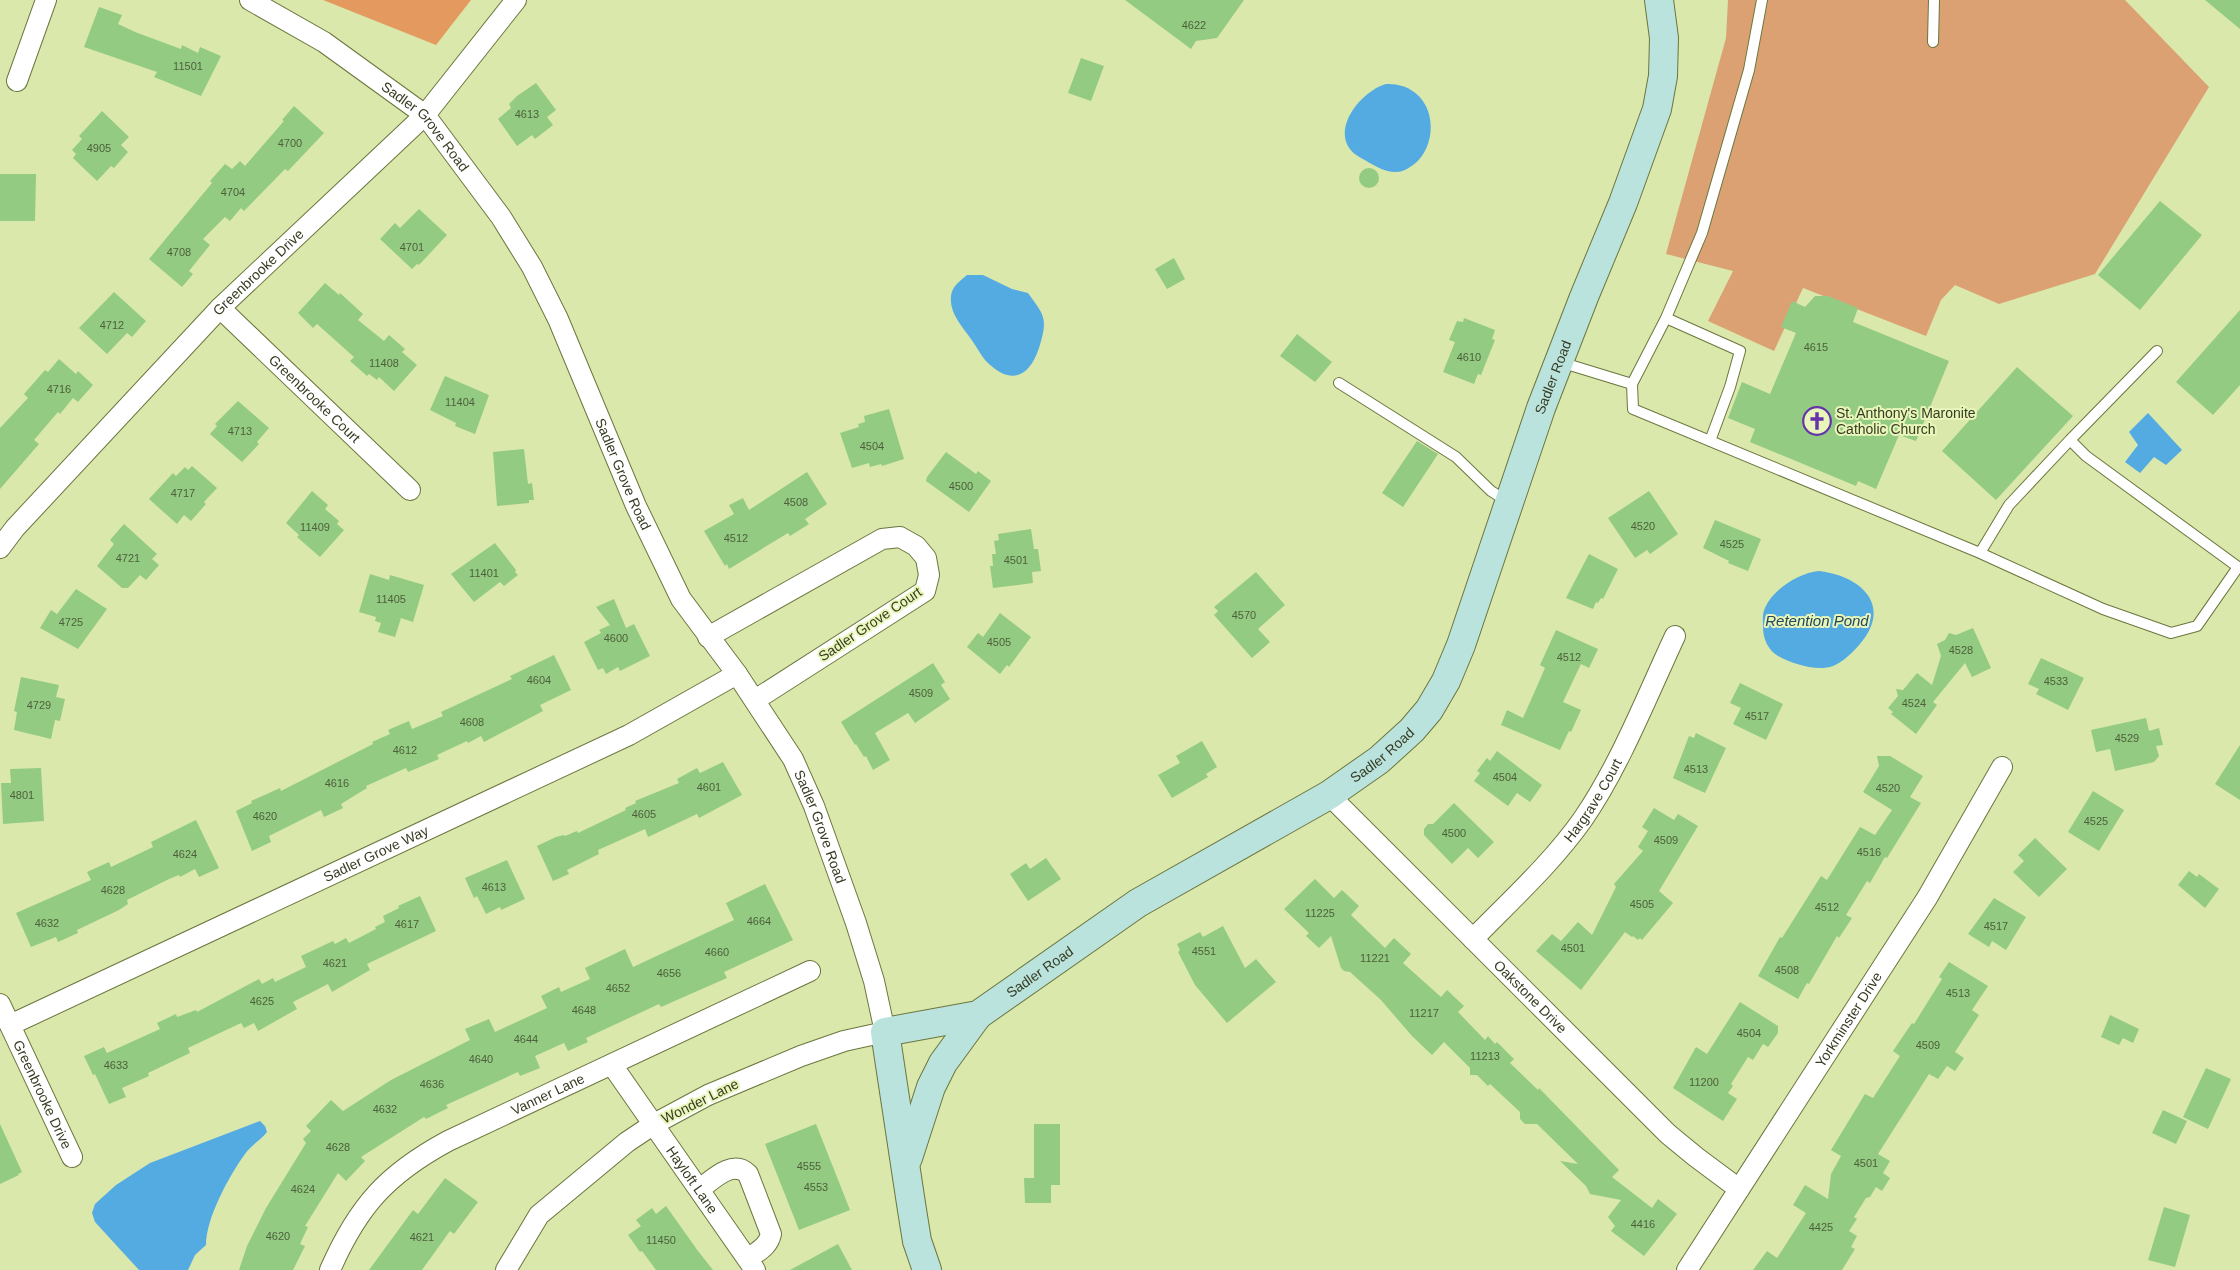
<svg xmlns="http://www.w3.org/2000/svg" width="2240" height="1270" font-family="Arial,sans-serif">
	<rect width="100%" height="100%" fill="#dae8ac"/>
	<path fill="#dca172" d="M1728 0H2125L2209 87 2095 274 1999 304 1955 285 1941 300 1926 336 1803 288 1774 351 1708 321 1733 271 1666 254 1726 38Z"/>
	<path fill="#e49a5f" d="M323 0H471L436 45Z"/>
	<path fill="#53abe2" d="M1386 84C1394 84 1404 85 1411 90 1438 106 1436 148 1413 165 1407 169 1403 172 1396 172 1383 172 1372 164 1361 158 1324 138 1358 92 1386 84Z
		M967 275H983L1012 289 1028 293C1045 316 1048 319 1039 348 1030 375 1013 386 989 364 982 358 977 347 971 339 962 326 949 313 951 296 952 286 960 281 967 275Z
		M2148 413 2182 450 2166 465 2154 457 2140 473 2125 462 2138 445 2129 432Z
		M1819 571C1861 576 1893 605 1860 644 1853 652 1843 662 1833 666 1817 672 1793 664 1778 656 1768 650 1763 639 1763 627 1763 621 1762 614 1765 608 1773 589 1799 573 1819 571Z
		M260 1121 265 1126 267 1132C260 1141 251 1145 245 1154 229 1176 206 1218 206 1245L195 1255 188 1270H139L95 1222 92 1213 95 1204 116 1185 150 1163Z"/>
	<path fill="#93cb82" d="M1125 0H1244L1217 38 1196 41 1191 49Z
		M2205 0H2240V29Z
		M99 7 122 15 118 24 135 32 181 49 182 45 198 53 200 47 221 56 201 96 154 77 157 72 84 47Z
		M1081 58 1104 66 1091 101 1068 93Z
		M536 83 556 110 547 117 553 125 535 139 532 135 517 146 498 119 511 108 509 104 517 96Z
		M294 106 324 133 288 171 285 169 244 211 241 208 230 221 225 217 203 239 210 245 189 271 193 274 182 287 149 259 212 183 210 181 225 164 232 169 240 161 245 166 284 121 282 120Z
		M102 111 129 137 121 145 128 152 114 168 111 166 97 181 73 158 76 154 72 150 82 139 79 136Z
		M1359 178a10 10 0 1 1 20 0a10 10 0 1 1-20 0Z
		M0 174H36L35 221H0Z
		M2160 201 2202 235 2140 310 2098 275Z
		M419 209 447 235 419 265 417 264 412 269 380 239 395 223 400 228Z
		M1174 258 1185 279 1167 289 1155 269Z
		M325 283 339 295 340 293 363 314 358 320 384 341 389 335 405 349 402 352 417 365 394 391 379 377 377 380 369 374 367 376 350 361 354 357 317 324 313 328 298 313Z
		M114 292 146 321 132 337 127 333 107 354 79 328Z
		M1815 296H1828L1858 308 1853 322 1949 361 1916 441 1899 435 1876 489 1858 481 1856 486 1750 442 1755 429 1728 418 1742 382 1770 394 1796 333 1781 327 1792 301 1805 307Z
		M2240 310V385L2213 415 2176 382Z
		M1464 318 1495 330 1492 339 1495 340 1481 375 1478 374 1474 384 1443 372 1455 342 1449 340 1457 321 1463 322Z
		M1297 334 1332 362 1315 382 1280 356Z
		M59 359 76 374 78 371 93 385 78 402 73 398 60 414 58 412 34 440 39 444 0 489V428L28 398 24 394 45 370 48 372Z
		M2017 367 2073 416 1996 500 1942 451Z
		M445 376 489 395 475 434 455 426 456 423 430 410Z
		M238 401 269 428 257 442 259 444 242 462 210 434 217 426 215 424Z
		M889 409 904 459 882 466 881 464 870 467 869 463 852 468 840 433 859 427 858 424 865 422 864 416Z
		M1417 441 1438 454 1403 507 1382 493Z
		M524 449 528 484 532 483 534 500H529V503L497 506 493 452Z
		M946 452 976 474 978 471 991 481 969 512 926 481 927 477Z
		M192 466 217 488 204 502 206 504 191 521 184 515 177 524 149 499 173 473 176 476 185 467 188 470Z
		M807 472 827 504 805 519 809 524 790 536 788 533 729 569 727 564 725 566 704 531 734 514 729 505 743 498 749 510Z
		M312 491 328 505 325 509 339 521 337 524 344 530 320 557 297 537 299 535 286 523Z
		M1649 491 1678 534 1650 554 1647 550 1635 558 1608 518Z
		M1715 520 1761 539 1748 571 1728 563 1729 561 1703 548Z
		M124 524 157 554 152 559 159 565 146 580 140 575 128 588H122L97 566 114 544 110 540Z
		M1031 529 1034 549H1038L1041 571 1032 572 1033 583 993 588 990 566H993L992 554H996L994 541 999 540 998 534Z
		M495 543 516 570 515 572 518 575 504 586 500 582 474 602 451 574Z
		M1589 554 1618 569 1603 599 1601 598 1598 603 1596 602 1593 609 1566 598Z
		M1256 572 1285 605 1258 629 1270 642 1252 658 1214 615 1218 611 1214 607Z
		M370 574 389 580 390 575 424 585 413 622 401 618 395 637 378 632 381 623 375 621 376 617 359 612Z
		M76 589 107 609 78 649 40 628 51 610 57 614Z
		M614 599 626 628 634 624 650 656 620 671 618 667 606 674 603 668 598 670 584 642 601 633 599 630 610 625 596 607Z
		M1000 613 1031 637 1009 667 1007 665 1000 674 967 647 978 633 983 637Z
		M1973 628 1991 668 1972 677 1965 663 1933 702 1937 705 1916 734 1891 714 1893 712 1888 708 1898 696 1896 689 1903 690 1917 673 1932 685 1941 656 1937 644 1945 640 1949 633 1956 635Z
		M1556 630 1598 649 1589 668 1581 664 1563 702 1581 710 1571 732 1569 731 1560 750 1501 725 1507 710 1523 718 1545 668 1540 665Z
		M554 655 571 690 540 705 543 711 484 742 481 736 468 743 467 741 437 755 439 759 408 772 406 768 366 786 367 788 341 804 343 808 324 817 321 810 269 836 271 842 252 851 236 811 252 803 251 801 280 788 281 791 373 744 372 742 390 734 388 730 409 721 412 729 443 716 441 712 512 679 510 676Z
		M2041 658 2084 678 2068 710 2036 694 2039 689 2028 684Z
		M933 663 945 682 941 685 950 699 915 723 908 713 875 733 890 760 873 770 866 756 864 757 856 744 855 745 841 722Z
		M21 677 59 685 56 697 65 699 60 721 55 720 51 739 14 730 17 712 14 711Z
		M1740 683 1783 704 1766 740 1733 724 1741 708 1730 703Z
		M2146 718 2149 731 2159 728 2163 745 2156 746 2159 756 2154 762 2115 771 2110 749 2096 752 2091 730Z
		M1696 733 1726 748 1705 793 1673 778 1689 736 1694 738Z
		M1202 741 1217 767 1206 774 1208 777 1172 798 1158 775 1180 763 1176 756Z
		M2240 745V800L2215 784Z
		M1497 751 1542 785 1530 802 1517 793 1508 806 1474 781 1480 773 1477 771 1487 758 1490 761Z
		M1877 756H1890L1923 776 1910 797 1921 803 1887 858 1885 857 1870 883 1867 881 1846 915 1852 918 1839 938 1837 936 1809 984 1807 983 1798 999 1758 976 1780 937 1782 938 1821 876 1827 880 1860 827 1875 835 1892 810 1863 792 1879 766Z
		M723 762 742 795 699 818 697 814 648 837 645 829 598 850 599 854 567 870 569 874 553 881 537 846 556 837 564 835 565 836 577 831 578 833 626 810 625 808 636 803 635 801 679 783 677 779 697 768 700 773Z
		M41 768 44 821 3 824 1 783H11L10 769Z
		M2093 791 2124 810 2099 851 2068 832Z
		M1454 803 1494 842 1478 858 1468 848 1452 864 1424 835V829L1428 824H1433Z
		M1654 808 1674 820 1678 814 1698 826 1659 891 1673 903 1642 940 1640 938 1638 940 1633 936 1632 937 1625 932 1581 990 1536 951 1552 934 1561 941 1578 922 1592 935 1616 887 1614 884 1643 851 1638 847 1648 831 1642 827Z
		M196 820 219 868 199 877 195 869 180 877 179 875 169 879 127 900 128 904 119 910 77 930 78 933 58 942 56 937 31 947 16 913 91 880 87 872 109 862 111 867 153 847 151 842Z
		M2035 838 2067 869 2039 897 2013 872 2024 861 2018 855Z
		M1046 858 1061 879 1028 901 1010 874 1026 863 1030 869Z
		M507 860 525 899 501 910 500 907 486 914 477 896 474 898 465 878Z
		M2189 871 2197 877 2199 874 2219 889 2205 908 2178 885Z
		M1315 879 1334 898 1342 890 1359 906 1351 915 1385 948 1394 938 1411 954 1403 963 1441 997 1447 990 1464 1006 1458 1012 1485 1040 1488 1036 1495 1044 1497 1042 1514 1059 1510 1063 1538 1090 1539 1088 1619 1170 1612 1177 1652 1208 1658 1199 1677 1214 1644 1256 1611 1231 1615 1226 1608 1217 1621 1200 1590 1194 1586 1186 1560 1161 1578 1164 1537 1124H1525L1520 1119V1112L1490 1084 1488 1086 1477 1075H1470V1068L1444 1042 1432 1055 1412 1036 1381 1000 1350 972 1344 971 1341 968 1331 936 1319 948 1306 936 1309 933 1284 909Z
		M765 884 793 940 724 972 727 978 661 1007 659 1004 586 1038 588 1042 568 1051 564 1043 535 1056 540 1068 520 1076 518 1072 446 1105 448 1108 426 1119 424 1117 361 1157 365 1161 346 1181 338 1173 305 1226 308 1227 300 1244 305 1246 293 1270H239L247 1246 266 1208 306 1143 303 1139 311 1131 306 1126 331 1100 343 1111 391 1080 470 1040 465 1029 489 1019 495 1032 547 1008 541 996 559 987 561 992 590 979 585 968 625 949 633 967 734 920 726 903Z
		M420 896 436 931 367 964 370 970 332 992 328 984 293 1002 297 1009 258 1031 254 1023 244 1028 241 1023 188 1048 190 1053 148 1073 149 1076 122 1088 126 1097 109 1104 95 1074 93 1075 84 1056 104 1047 107 1053 160 1029 157 1023 176 1014 177 1017 196 1010 197 1012 259 979 262 984 273 978 275 982 306 967 301 956 333 941 335 944 346 938 349 943 376 929 375 927 385 922 383 916 399 908 398 906Z
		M1994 898 2026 917 2006 950 1992 941 1989 947 1968 934Z
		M1223 926 1245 968 1256 959 1276 982 1227 1023 1195 985 1178 952 1180 950 1177 944 1200 932 1203 937Z
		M1949 962 1988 986 1972 1010 1979 1015 1955 1052 1964 1058 1955 1071 1947 1066 1938 1079 1929 1074 1878 1154 1890 1161 1883 1173 1890 1178 1882 1191 1876 1187 1870 1197 1866 1198 1854 1217 1857 1219 1849 1231 1857 1236 1851 1247 1855 1249 1842 1270H1753L1767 1251 1777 1258 1806 1213 1793 1205 1805 1185 1828 1199 1831 1174 1841 1156 1831 1150 1865 1094 1873 1098 1900 1056 1893 1051 1912 1023 1914 1024 1942 979 1939 977Z
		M1740 1002 1778 1026V1033L1768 1047 1763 1044 1753 1060 1748 1057 1731 1084 1733 1086 1728 1093 1737 1099 1723 1121 1673 1088 1696 1047 1707 1054Z
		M2110 1015 2139 1029 2133 1043 2123 1038 2119 1045 2101 1037Z
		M2206 1068 2231 1079 2208 1129 2183 1117Z
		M2163 1110 2187 1121 2176 1144 2152 1133Z
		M0 1124 22 1172 18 1174 19 1175 0 1184Z
		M816 1124 850 1210 799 1230 765 1144Z
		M1034 1124H1060V1185H1051V1203H1025L1024 1178H1034Z
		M445 1178 478 1202 454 1234 450 1231 422 1270H369L413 1210 418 1214Z
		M666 1206 698 1251 713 1270H656L642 1251 640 1252 628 1235 641 1226 636 1220 652 1208 656 1214Z
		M2164 1207 2190 1215 2175 1267 2148 1260Z
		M838 1244 852 1270H790Z"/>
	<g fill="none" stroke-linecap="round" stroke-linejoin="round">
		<defs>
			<path id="lane" d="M1933 42 1934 0
				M1666 318 1702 233 1749 70 1762 0
				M1560 362 1632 384
				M1339 383 1456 457 1491 491 1507 501
				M1710 441 1730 387 1740 351 1666 318 1632 384 1633 409 1980 553 2103 609 2171 633 2197 626 2238 567 2086 456 2070 440 2157 351
				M1980 553 2009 505 2070 440"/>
			<g id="street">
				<path id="s1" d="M250 0 324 42 425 115 501 217 532 267 558 319 636 506 681 599 737 674 793 759 814 806 856 923 874 981 885 1032 844 1041 801 1056 708 1095 654 1124 627 1142 539 1215 506 1270"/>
				<path d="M17 81 46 0"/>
				<path id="s2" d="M220 308 410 490"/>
				<path id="s3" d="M0 548 15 528 220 308 425 115 516 0"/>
				<path d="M708 637 882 539 900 537 916 546 926 558 929 575 925 591 755 700"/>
				<path id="s4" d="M1329 795 1668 1134 1696 1157 1739 1189"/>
				<path id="s5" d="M1473 939C1511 900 1552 863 1583 819 1620 765 1647 696 1675 636"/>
				<path id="s6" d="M0 1004 72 1157"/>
				<path id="s7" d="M10 1025 629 735 737 674"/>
				<path id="s8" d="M612 1065 755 1270"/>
				<path d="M700 1189C713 1179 733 1159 748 1174L771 1234C768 1247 758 1251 748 1259"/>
				<path id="s9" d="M330 1270C358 1206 387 1174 448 1141L810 971"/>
				<path id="s10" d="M1687 1270 1927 898 2002 767"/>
			</g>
			<g id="secondary">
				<path d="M908 1158 931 1087 943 1063 978 1015"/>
				<path id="s11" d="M927 1270 917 1241 912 1210 885 1032 978 1015 1138 903 1329 795 1379 760 1412 730 1429 710 1446 681 1461 645 1541 408 1584 297 1623 203 1657 109 1663 76 1664 38 1659 0"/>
			</g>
		</defs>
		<use href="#lane" stroke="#6b763e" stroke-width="12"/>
		<use href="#street" stroke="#6b763e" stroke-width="22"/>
		<use href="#secondary" stroke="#6b763e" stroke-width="30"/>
		<use href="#lane" stroke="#fff" stroke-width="10"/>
		<use href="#street" stroke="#fff" stroke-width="20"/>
		<use href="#secondary" stroke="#bbe3dd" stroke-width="28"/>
	</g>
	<defs>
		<symbol id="church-ring" viewBox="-11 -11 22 22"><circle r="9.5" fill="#e8f6b9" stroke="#63a" stroke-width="1.5"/><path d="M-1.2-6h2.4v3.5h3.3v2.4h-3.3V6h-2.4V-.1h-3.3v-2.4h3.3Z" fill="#63a"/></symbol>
	</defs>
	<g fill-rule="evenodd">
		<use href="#church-ring" x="1801" y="405" width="32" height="32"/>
	</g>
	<g text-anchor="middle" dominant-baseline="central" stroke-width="4" stroke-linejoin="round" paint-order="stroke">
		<g font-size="11" fill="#4d603b">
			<text x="1194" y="25">4622</text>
			<text x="188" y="66">11501</text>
			<text x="527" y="114">4613</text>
			<text x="290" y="143">4700</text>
			<text x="99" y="148">4905</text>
			<text x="233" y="192">4704</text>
			<text x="412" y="247">4701</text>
			<text x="179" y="252">4708</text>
			<text x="112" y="325">4712</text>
			<text x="1816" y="347">4615</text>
			<text x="1469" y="357">4610</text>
			<text x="384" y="363">11408</text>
			<text x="59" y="389">4716</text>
			<text x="460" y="402">11404</text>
			<text x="240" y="431">4713</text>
			<text x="872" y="446">4504</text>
			<text x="961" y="486">4500</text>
			<text x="183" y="493">4717</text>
			<text x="796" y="502">4508</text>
			<text x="1643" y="526">4520</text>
			<text x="315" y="527">11409</text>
			<text x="736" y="538">4512</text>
			<text x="1732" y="544">4525</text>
			<text x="128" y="558">4721</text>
			<text x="1016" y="560">4501</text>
			<text x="484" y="573">11401</text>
			<text x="391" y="599">11405</text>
			<text x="1244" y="615">4570</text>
			<text x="71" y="622">4725</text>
			<text x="616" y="638">4600</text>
			<text x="999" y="642">4505</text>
			<text x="1961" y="650">4528</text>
			<text x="1569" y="657">4512</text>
			<text x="539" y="680">4604</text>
			<text x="2056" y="681">4533</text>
			<text x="921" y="693">4509</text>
			<text x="1914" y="703">4524</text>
			<text x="39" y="705">4729</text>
			<text x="1757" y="716">4517</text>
			<text x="472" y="722">4608</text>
			<text x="2127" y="738">4529</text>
			<text x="405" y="750">4612</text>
			<text x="1696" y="769">4513</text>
			<text x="1505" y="777">4504</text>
			<text x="337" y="783">4616</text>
			<text x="709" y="787">4601</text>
			<text x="1888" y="788">4520</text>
			<text x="22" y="795">4801</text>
			<text x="644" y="814">4605</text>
			<text x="265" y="816">4620</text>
			<text x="2096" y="821">4525</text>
			<text x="1454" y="833">4500</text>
			<text x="1666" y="840">4509</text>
			<text x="1869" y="852">4516</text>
			<text x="185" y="854">4624</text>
			<text x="494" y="887">4613</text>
			<text x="113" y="890">4628</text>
			<text x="1642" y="904">4505</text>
			<text x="1827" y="907">4512</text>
			<text x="1320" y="913">11225</text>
			<text x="759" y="921">4664</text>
			<text x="47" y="923">4632</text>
			<text x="407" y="924">4617</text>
			<text x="1996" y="926">4517</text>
			<text x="1573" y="948">4501</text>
			<text x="1204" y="951">4551</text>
			<text x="717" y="952">4660</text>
			<text x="1375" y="958">11221</text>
			<text x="335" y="963">4621</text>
			<text x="1787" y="970">4508</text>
			<text x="669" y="973">4656</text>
			<text x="618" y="988">4652</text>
			<text x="1958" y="993">4513</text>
			<text x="262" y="1001">4625</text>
			<text x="584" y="1010">4648</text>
			<text x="1424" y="1013">11217</text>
			<text x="1749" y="1033">4504</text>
			<text x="526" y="1039">4644</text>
			<text x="1928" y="1045">4509</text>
			<text x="1485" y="1056">11213</text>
			<text x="481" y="1059">4640</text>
			<text x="116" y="1065">4633</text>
			<text x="1704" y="1082">11200</text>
			<text x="432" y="1084">4636</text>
			<text x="385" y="1109">4632</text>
			<text x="338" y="1147">4628</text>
			<text x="1866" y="1163">4501</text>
			<text x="809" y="1166">4555</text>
			<text x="816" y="1187">4553</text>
			<text x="303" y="1189">4624</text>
			<text x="1643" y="1224">4416</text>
			<text x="1821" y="1227">4425</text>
			<text x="278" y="1236">4620</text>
			<text x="422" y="1237">4621</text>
			<text x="661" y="1240">11450</text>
		</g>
		<g font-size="14" fill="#363c23" stroke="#e8f6b9">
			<text stroke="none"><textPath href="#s1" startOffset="218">Sadler Grove Road</textPath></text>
			<text stroke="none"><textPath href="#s3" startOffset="378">Greenbrooke Drive</textPath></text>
			<text stroke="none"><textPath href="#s11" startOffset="1239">Sadler Road</textPath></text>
			<text stroke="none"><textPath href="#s2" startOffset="131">Greenbrooke Court</textPath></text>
			<text stroke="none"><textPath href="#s1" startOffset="622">Sadler Grove Road</textPath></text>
			<text transform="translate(870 624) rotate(-34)">Sadler Grove Court</text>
			<text stroke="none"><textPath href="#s11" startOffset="818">Sadler Road</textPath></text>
			<text stroke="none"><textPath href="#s5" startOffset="184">Hargrave Court</textPath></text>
			<text stroke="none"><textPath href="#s1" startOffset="1028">Sadler Grove Road</textPath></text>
			<text stroke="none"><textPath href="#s7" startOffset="404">Sadler Grove Way</textPath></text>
			<text stroke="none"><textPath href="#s11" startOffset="412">Sadler Road</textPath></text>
			<text stroke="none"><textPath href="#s4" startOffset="285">Oakstone Drive</textPath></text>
			<text stroke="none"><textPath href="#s10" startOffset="298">Yorkminster Drive</textPath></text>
			<text stroke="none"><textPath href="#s6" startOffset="100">Greenbrooke Drive</textPath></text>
			<text stroke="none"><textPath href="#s9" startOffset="289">Vanner Lane</textPath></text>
			<text transform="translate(700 1101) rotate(-26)">Wonder Lane</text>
			<text stroke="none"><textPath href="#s8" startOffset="140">Hayloft Lane</textPath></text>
		</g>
		<g font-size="14" fill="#363c23" stroke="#e8f6b9" text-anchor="start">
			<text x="1836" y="413">St. Anthony's Maronite<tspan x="1836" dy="16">Catholic Church</tspan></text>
		</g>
		<g font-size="15" font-style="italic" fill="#21465e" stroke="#e8f6b9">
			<text x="1817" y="620">Retention Pond</text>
		</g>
	</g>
</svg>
